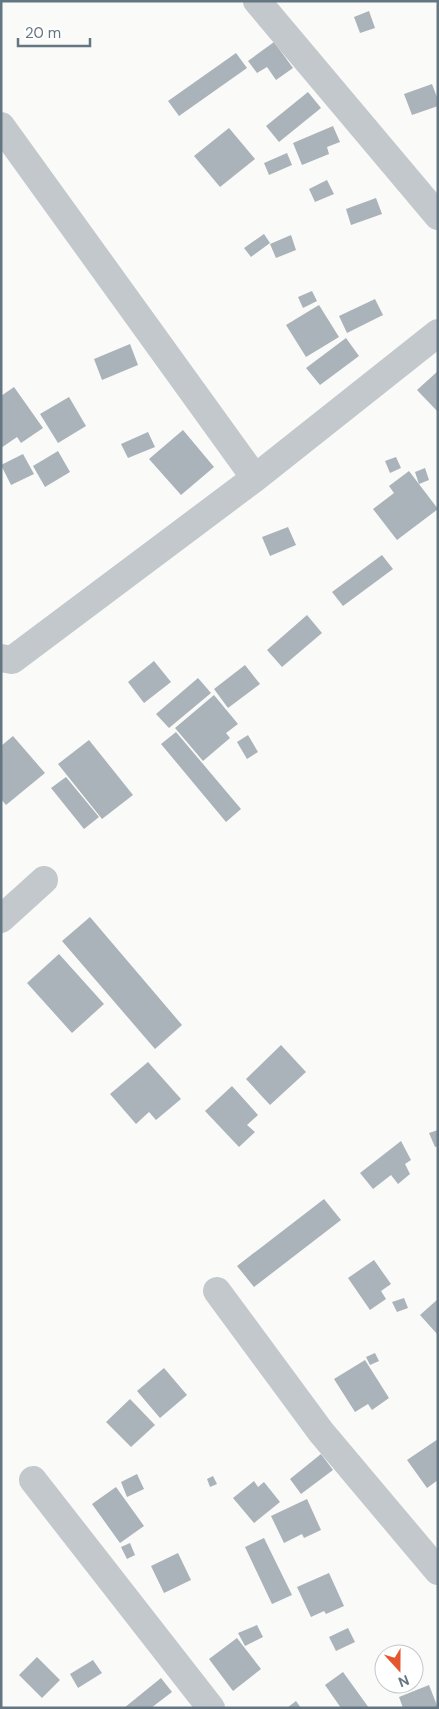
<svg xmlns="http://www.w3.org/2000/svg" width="439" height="1709" font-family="'DM Sans',sans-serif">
	<rect width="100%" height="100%" fill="#fafaf8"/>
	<path fill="#aab3b9" d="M369 11 375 28 360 33 354 17Z
		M274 42 293 68 276 80 267 67 257 73 248 61Z
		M236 53 247 68 179 116 168 101Z
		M432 84 438 100V106L412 115 404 94Z
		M308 92 321 108 279 142 266 126Z
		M333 126 340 142 327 147 329 154 302 165 293 143Z
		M229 128 255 159 220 187 194 156Z
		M287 153 292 165 269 175 264 163Z
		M327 180 334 194 315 202 309 189Z
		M376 198 382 214 351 225 346 209Z
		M264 234 270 243 251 257 244 248Z
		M291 235 296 250 276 258 270 244Z
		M312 291 317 301 303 308 298 297Z
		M375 299 383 315 347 333 339 316Z
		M319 305 339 337 306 357 286 325Z
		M346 338 359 356 320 385 306 368Z
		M130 344 138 365 102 380 94 359Z
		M438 371V412L417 390Z
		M14 387 43 428 21 443 17 437 1 448V396Z
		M69 397 86 426 58 443 40 414Z
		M183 430 214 467 181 495 149 459Z
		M148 432 155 447 128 458 121 444Z
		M58 451 70 472 45 487 33 466Z
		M23 454 34 474 11 485 1 465Z
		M396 457 401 468 390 473 385 461Z
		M425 468 429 480 419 484 415 472Z
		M409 471 438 509 397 540 373 509 394 493 389 486Z
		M288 527 296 545 270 556 262 537Z
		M382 555 393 569 343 606 332 592Z
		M307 615 322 633 282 667 267 650Z
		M154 661 171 682 144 703 128 682Z
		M245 665 260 684 228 708 214 689Z
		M198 678 211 693 169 728 156 714Z
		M214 695 238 724 226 733 230 738 203 761 175 728Z
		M176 732 241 809 226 822 161 744Z
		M248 735 258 752 247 759 237 742Z
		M13 736 45 773 6 805 1 799V746Z
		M89 740 133 795 102 819 58 764Z
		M66 777 99 817 84 829 51 788Z
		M90 917 182 1025 155 1049 62 941Z
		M59 954 104 1004 72 1033 27 983Z
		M281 1045 306 1072 270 1105 246 1079Z
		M148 1062 181 1099 156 1120 149 1112 136 1124 110 1094Z
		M232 1086 258 1115 247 1125 255 1132 239 1147 205 1111Z
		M438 1130V1146L435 1147 429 1133Z
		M401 1141 411 1160 405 1164 410 1174 398 1184 391 1175 373 1189 360 1173Z
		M324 1199 341 1220 254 1287 237 1266Z
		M374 1260 391 1284 381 1291 386 1299 370 1310 348 1278Z
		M404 1298 408 1308 397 1312 392 1302Z
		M438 1299V1335L420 1315Z
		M375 1353 379 1361 370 1365 366 1357Z
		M365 1360 389 1398 372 1410 368 1404 355 1412 334 1379Z
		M164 1368 187 1395 160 1418 137 1391Z
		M130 1399 155 1425 131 1447 106 1422Z
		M438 1439V1480L427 1488 407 1460Z
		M321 1454 333 1470 301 1494 290 1479Z
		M137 1474 144 1489 127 1497 121 1482Z
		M213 1476 217 1484 210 1487 207 1479Z
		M254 1481 258 1487 264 1482 280 1502 254 1523 233 1498Z
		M116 1487 144 1526 120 1543 92 1504Z
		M307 1499 321 1530 304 1538 302 1534 284 1543 271 1516Z
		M264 1538 292 1595 272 1604 245 1547Z
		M130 1543 135 1555 127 1559 121 1547Z
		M178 1553 191 1580 164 1593 151 1566Z
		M329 1573 344 1606 326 1614 324 1611 311 1617 297 1587Z
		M257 1625 263 1637 245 1646 238 1633Z
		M348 1628 355 1642 336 1651 329 1637Z
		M237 1638 261 1669 233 1691 209 1659Z
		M37 1657 60 1680 42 1698 19 1675Z
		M93 1660 102 1673 78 1688 70 1674Z
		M343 1672 369 1708H341L325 1685Z
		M161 1678 172 1692 151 1708H124Z
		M429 1685 438 1708H403L399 1697Z
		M296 1701 301 1708H287Z"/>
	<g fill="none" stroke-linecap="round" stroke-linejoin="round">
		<path stroke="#c3c8cc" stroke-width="28" d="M257 1 438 216
			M1 126 255 478
			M1 658 12 660 255 478 438 333
			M1 919 44 880
			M217 1291 321 1432 438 1571
			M33 1480 211 1708"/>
	</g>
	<rect width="439" height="1709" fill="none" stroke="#657683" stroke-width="5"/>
	<g transform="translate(399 1669) rotate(159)"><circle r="24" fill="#ffffff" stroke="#c1c8cd"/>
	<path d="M0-4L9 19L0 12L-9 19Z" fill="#e4572e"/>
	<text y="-8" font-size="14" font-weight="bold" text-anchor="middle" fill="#657683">N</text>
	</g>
	<path d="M18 38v8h72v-8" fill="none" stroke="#657683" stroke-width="2.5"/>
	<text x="25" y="38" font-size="15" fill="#657683" stroke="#ffffff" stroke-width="4" paint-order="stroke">20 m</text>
</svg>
